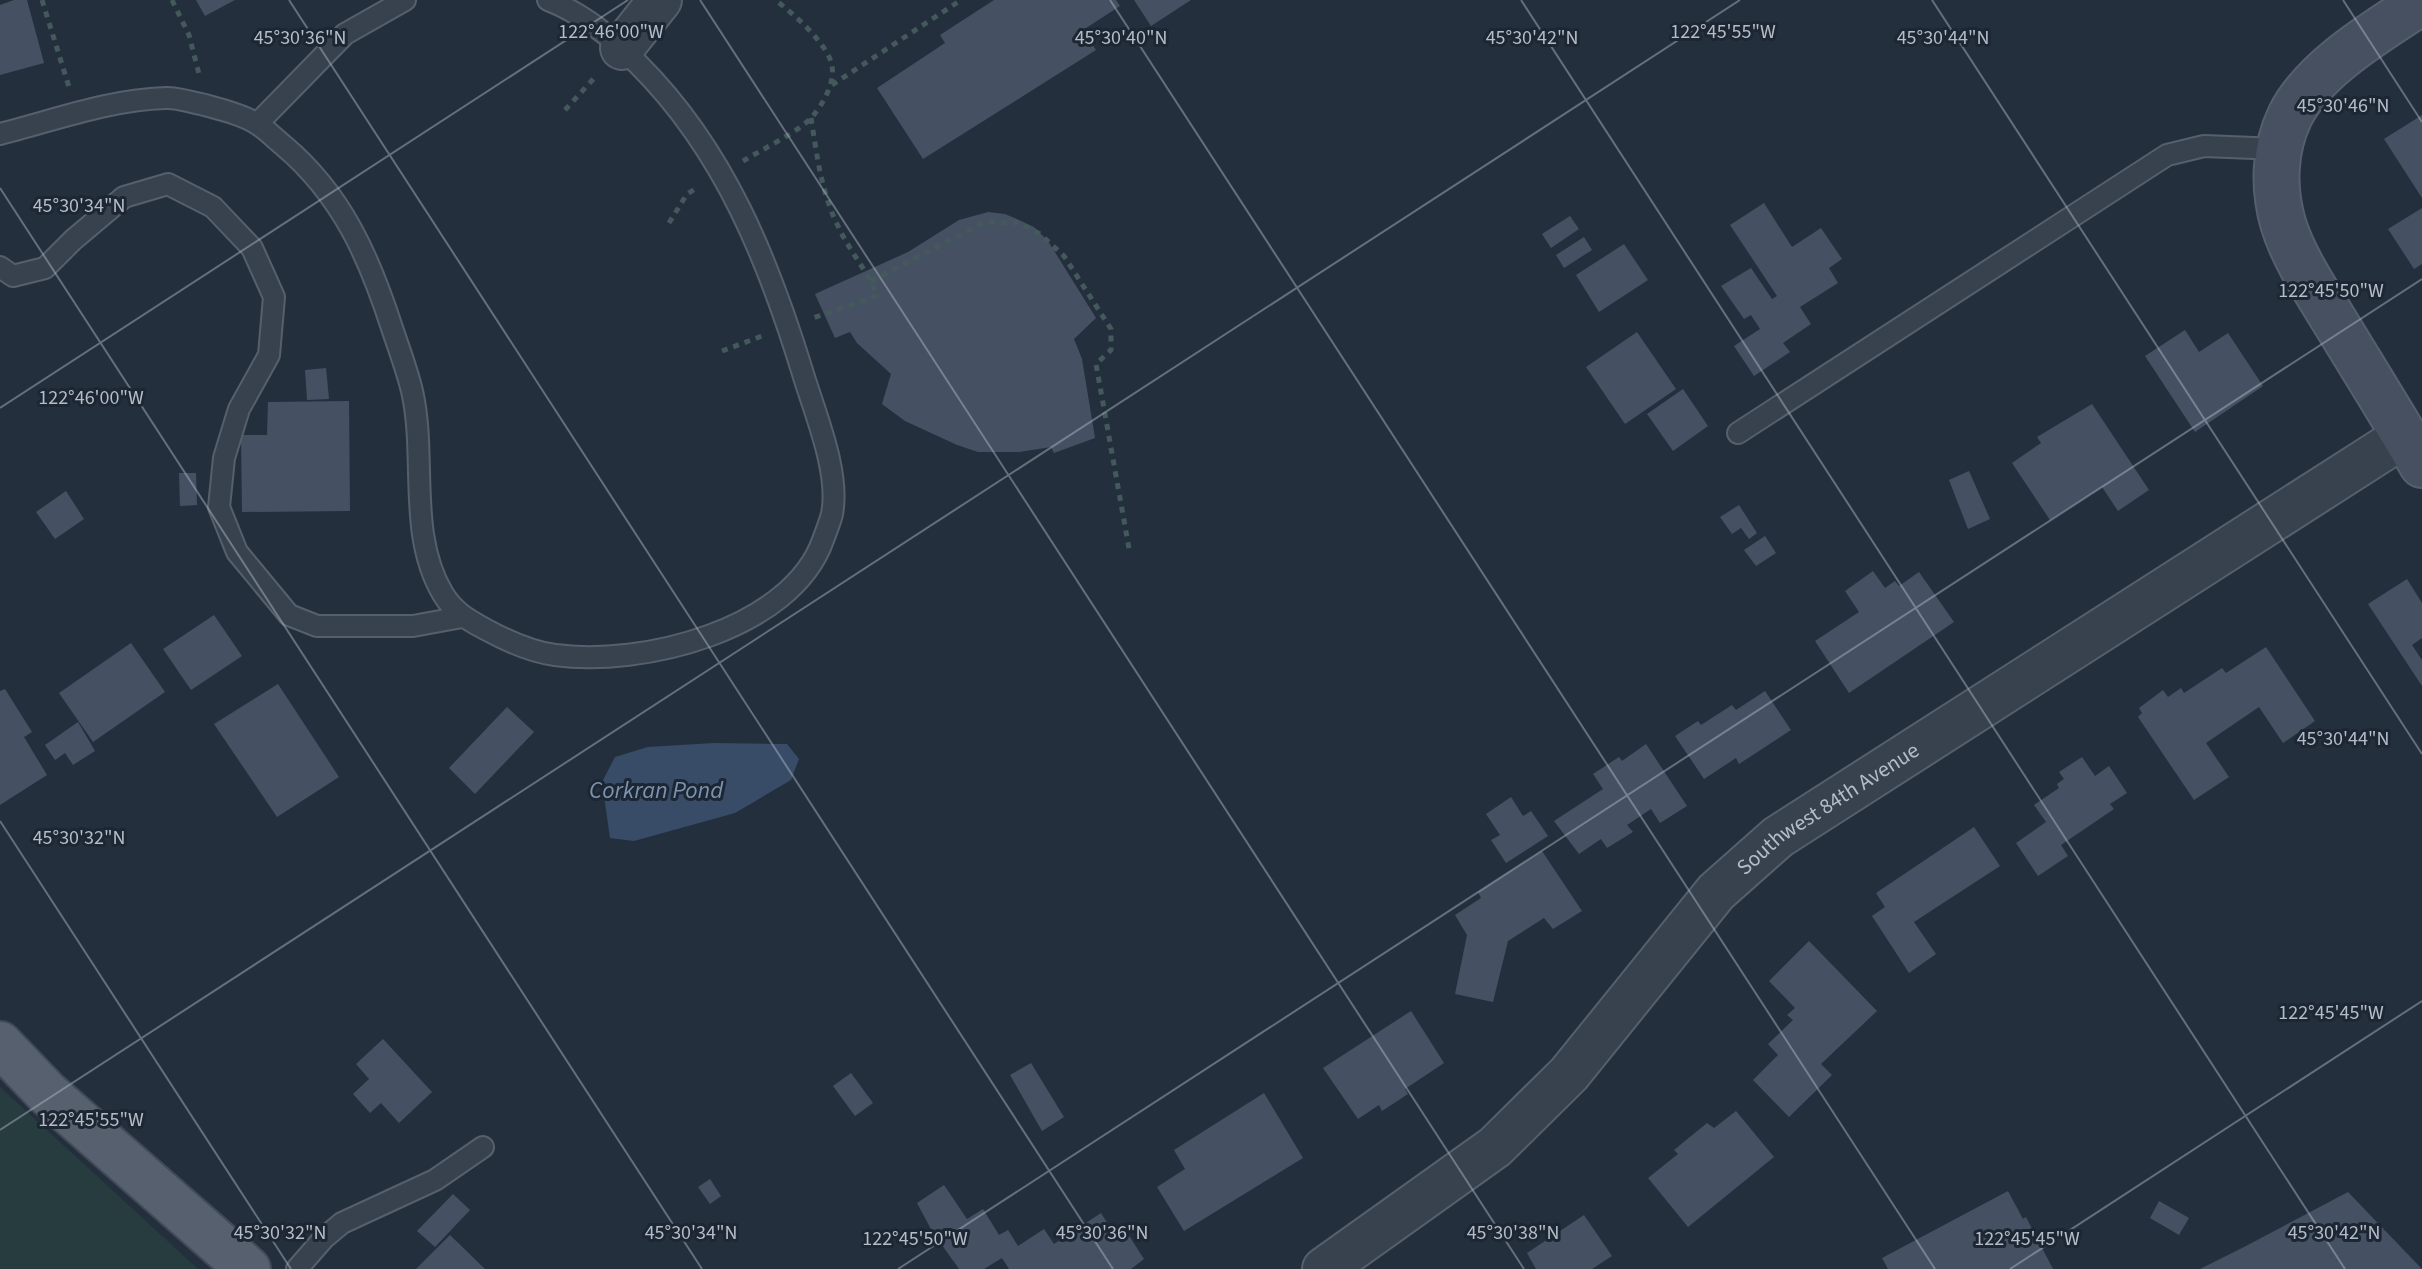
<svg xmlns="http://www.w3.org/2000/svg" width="2422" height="1269" font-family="'Source Sans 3',sans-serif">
	<rect width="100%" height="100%" fill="#242f3e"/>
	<path fill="#263c3f" d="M0 1087 198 1269H0Z"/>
	<path fill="#394c67" d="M714 743 787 744 799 759 791 780 735 813 634 841 610 838 602 782 615 757 648 747Z"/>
	<path fill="#455162" d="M14 0H27L44 63 0 75V5Z
		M196 0H235L205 16Z
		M994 0H1116L1120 6 1083 30 1096 50 923 159 877 88 945 43 940 35Z
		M1134 0H1191L1151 26Z
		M2422 115V198L2384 139Z
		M1764 203 1792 247 1821 228 1842 259 1829 268 1838 283 1800 307 1811 324 1783 343 1790 352 1754 376 1734 346 1760 329 1751 315 1744 319 1721 286 1751 268 1772 299 1777 296 1730 225Z
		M2422 208V264L2414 269 2388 229Z
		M988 212 1005 214 1019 220 1034 227 1048 241 1096 318 1074 339 1082 359 1095 438 1054 453 1051 447 1019 452H978L957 445 905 421 882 404 891 374 857 343 850 332 835 338 815 294 908 252 959 220Z
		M1570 216 1579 229 1551 248 1542 234Z
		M1584 237 1592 250 1564 268 1556 255Z
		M1624 244 1648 280 1599 312 1576 275Z
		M2185 330 2199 352 2228 333 2263 386 2195 432 2145 356Z
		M1637 332 1676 389 1625 424 1586 367Z
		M326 368 329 399 307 400 305 370Z
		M1683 389 1708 426 1673 451 1647 414Z
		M349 401 350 511 242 512 241 435H267L268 402Z
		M2092 404 2149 490 2118 511 2102 487 2050 520 2012 463 2041 443 2037 437Z
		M1969 471 1990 519 1968 529 1949 480Z
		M179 473H196L197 505 180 506Z
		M66 491 84 519 55 539 36 512Z
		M1739 505 1757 533 1749 539 1741 528 1732 534 1720 517Z
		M1765 536 1776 553 1756 566 1744 550Z
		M1873 571 1885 588 1895 581 1899 586 1919 572 1954 622 1849 693 1815 641 1859 612 1845 591Z
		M2407 579 2422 603V638L2412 645 2422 660V686L2368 604Z
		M214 615 242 656 191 690 163 649Z
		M131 643 165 692 93 742 59 693Z
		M2266 647 2315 721 2283 743 2259 707 2206 743 2229 777 2194 800 2138 717 2142 713 2139 708 2163 690 2168 697 2181 688 2184 693 2222 668 2226 673Z
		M278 684 339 777 277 817 214 724Z
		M5 689 32 732 24 737 47 775 0 805V691Z
		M1765 691 1791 730 1739 764 1736 758 1704 779 1675 736 1698 721 1701 725 1732 705 1736 710Z
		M507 707 534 732 475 794 449 768Z
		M78 722 95 751 73 765 65 753 55 760 45 745Z
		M1646 744 1687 806 1660 823 1651 809 1627 825 1633 832 1607 848 1601 839 1579 854 1554 821 1603 789 1593 774 1619 757 1622 761Z
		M2082 757 2095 776 2109 766 2127 793 2110 804 2114 809 2061 845 2068 856 2038 876 2016 843 2046 822 2034 805 2059 788 2057 784 2064 779 2059 772Z
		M1511 797 1523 816 1531 811 1548 836 1506 863 1491 840 1500 835 1486 814Z
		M1974 827 2000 866 1914 922 1936 954 1909 973 1872 916 1885 907 1876 893Z
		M1542 851 1582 911 1553 929 1544 918 1508 941 1493 1002 1455 994 1467 935 1455 915 1481 898 1478 892Z
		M1809 941 1877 1011 1821 1064 1832 1075 1789 1117 1753 1080 1778 1055 1768 1044 1793 1020 1787 1015 1795 1008 1769 981Z
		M1411 1011 1444 1063 1405 1089 1408 1094 1382 1111 1379 1105 1358 1119 1323 1068Z
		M383 1039 432 1092 399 1123 381 1103 370 1113 353 1094 369 1079 356 1064Z
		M1031 1063 1064 1117 1042 1131 1010 1075Z
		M851 1073 873 1103 855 1116 833 1086Z
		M1264 1093 1303 1158 1184 1231 1157 1187 1185 1169 1174 1150Z
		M1736 1111 1774 1157 1688 1227 1648 1178 1678 1154 1674 1150 1707 1123 1714 1128Z
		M710 1179 721 1196 710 1204 698 1187Z
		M944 1185 967 1219 983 1209 999 1235 1008 1230 1018 1246 1044 1229 1054 1244 1101 1213 1117 1238 1126 1231 1144 1259 1131 1269H1009L1002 1258 984 1269H959L932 1231 917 1203Z
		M2008 1191 2023 1219 2026 1217 2053 1269H1888L1882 1258Z
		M2348 1192 2422 1269H2200L2246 1246Z
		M453 1194 470 1210 435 1247 417 1231Z
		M2159 1201 2189 1218 2179 1235 2150 1218Z
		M1584 1215 1612 1256 1592 1269H1536L1527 1253Z
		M450 1235 485 1269H416Z"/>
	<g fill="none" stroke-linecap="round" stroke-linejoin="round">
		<defs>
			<path id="lane" d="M257 124 345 34 405 0
				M0 134C55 120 108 100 165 98 177 97 189 102 201 104 219 109 238 113 254 122 265 128 274 138 284 146 342 195 369 257 392 328 399 349 407 370 412 391 427 456 407 534 443 594 453 611 468 620 485 629 507 641 531 652 555 655 641 667 791 630 823 540 826 532 830 522 832 514 840 473 816 416 804 377 769 262 725 151 639 65 613 38 584 14 548 0
				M0 267 13 276 45 268 73 240 124 197 168 184 213 207 252 248 274 297 269 355 239 409 224 458 219 507 237 552 289 615 317 626H413L462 617
				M1738 433 2167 155 2204 146 2279 149
				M297 1269 324 1238 342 1223 435 1180 483 1147"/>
			<g id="street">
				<path d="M622 48 660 0"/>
				<path id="s1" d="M1324 1269 1495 1147 1569 1074 1716 892 1778 837 2404 436"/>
			</g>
			<path id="secondary" d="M2422 2C2379 30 2313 69 2290 116 2274 149 2273 188 2283 223 2293 257 2318 294 2337 325 2365 371 2394 418 2422 465"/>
			<path id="primary" d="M0 1044 47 1093 248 1269"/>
		</defs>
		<use href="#lane" stroke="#565f6c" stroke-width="24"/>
		<use href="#street" stroke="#565f6c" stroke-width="46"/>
		<use href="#secondary" stroke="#565f6c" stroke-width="48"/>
		<use href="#primary" stroke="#414a57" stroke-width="48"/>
		<path stroke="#44595c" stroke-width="5" stroke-dasharray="6 6" stroke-linecap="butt" d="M42 0 69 87
			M172 0 189 35 199 74
			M832 85 961 0
			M565 110 597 75
			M811 118C817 155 821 192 838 226 849 251 867 269 877 296L813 318
			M743 161C761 150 800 131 812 117 823 104 835 83 832 66 829 45 792 12 775 0
			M669 223 687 194 697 188
			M871 281 985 222 1019 223 1040 234 1064 256 1111 329V350L1096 364 1130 554
			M722 351 762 336"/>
		<use href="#lane" stroke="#38414e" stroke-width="20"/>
		<use href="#street" stroke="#38414e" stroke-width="42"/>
		<use href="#secondary" stroke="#465061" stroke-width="44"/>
		<use href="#primary" stroke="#56606e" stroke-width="44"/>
	</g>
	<path fill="none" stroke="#b4bcc9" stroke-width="2" stroke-opacity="0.45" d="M289 0 1113 1269M700 0 1524 1269M1110 0 1935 1269M1521 0 2345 1269M1932 0 2422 754M2343 0 2422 122M0 188 702 1269M0 408 628 0M0 821 291 1269M0 1130 1740 0M898 1269 2422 279M2010 1269 2422 1001"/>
	<g text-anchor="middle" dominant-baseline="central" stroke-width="6" stroke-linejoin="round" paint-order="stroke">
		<g font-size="22" fill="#b4bcc9" stroke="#1d2633">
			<text stroke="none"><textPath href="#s1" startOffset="688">Southwest 84th Avenue</textPath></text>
		</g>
		<g font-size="24" font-style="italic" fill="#7c92b1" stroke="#1d2633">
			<text x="656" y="790">Corkran Pond</text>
		</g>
	</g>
	<g font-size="20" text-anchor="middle" fill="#b4bcc9" stroke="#1d2633" stroke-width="6" stroke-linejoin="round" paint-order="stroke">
		<text x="611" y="38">122°46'00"W</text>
		<text x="1723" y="38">122°45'55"W</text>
		<text x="1532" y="44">45°30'42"N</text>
		<text x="300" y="44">45°30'36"N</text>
		<text x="1121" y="44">45°30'40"N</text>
		<text x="1943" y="44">45°30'44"N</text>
		<text x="2343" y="112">45°30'46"N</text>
		<text x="79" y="212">45°30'34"N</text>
		<text x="2331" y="297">122°45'50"W</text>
		<text x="91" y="404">122°46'00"W</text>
		<text x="2343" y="745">45°30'44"N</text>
		<text x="79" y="844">45°30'32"N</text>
		<text x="2331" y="1019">122°45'45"W</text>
		<text x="91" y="1126">122°45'55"W</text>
		<text x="280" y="1239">45°30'32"N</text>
		<text x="691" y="1239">45°30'34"N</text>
		<text x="1102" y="1239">45°30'36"N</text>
		<text x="1513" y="1239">45°30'38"N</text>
		<text x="2334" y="1239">45°30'42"N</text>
		<text x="915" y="1245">122°45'50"W</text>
		<text x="2027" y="1245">122°45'45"W</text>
	</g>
</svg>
